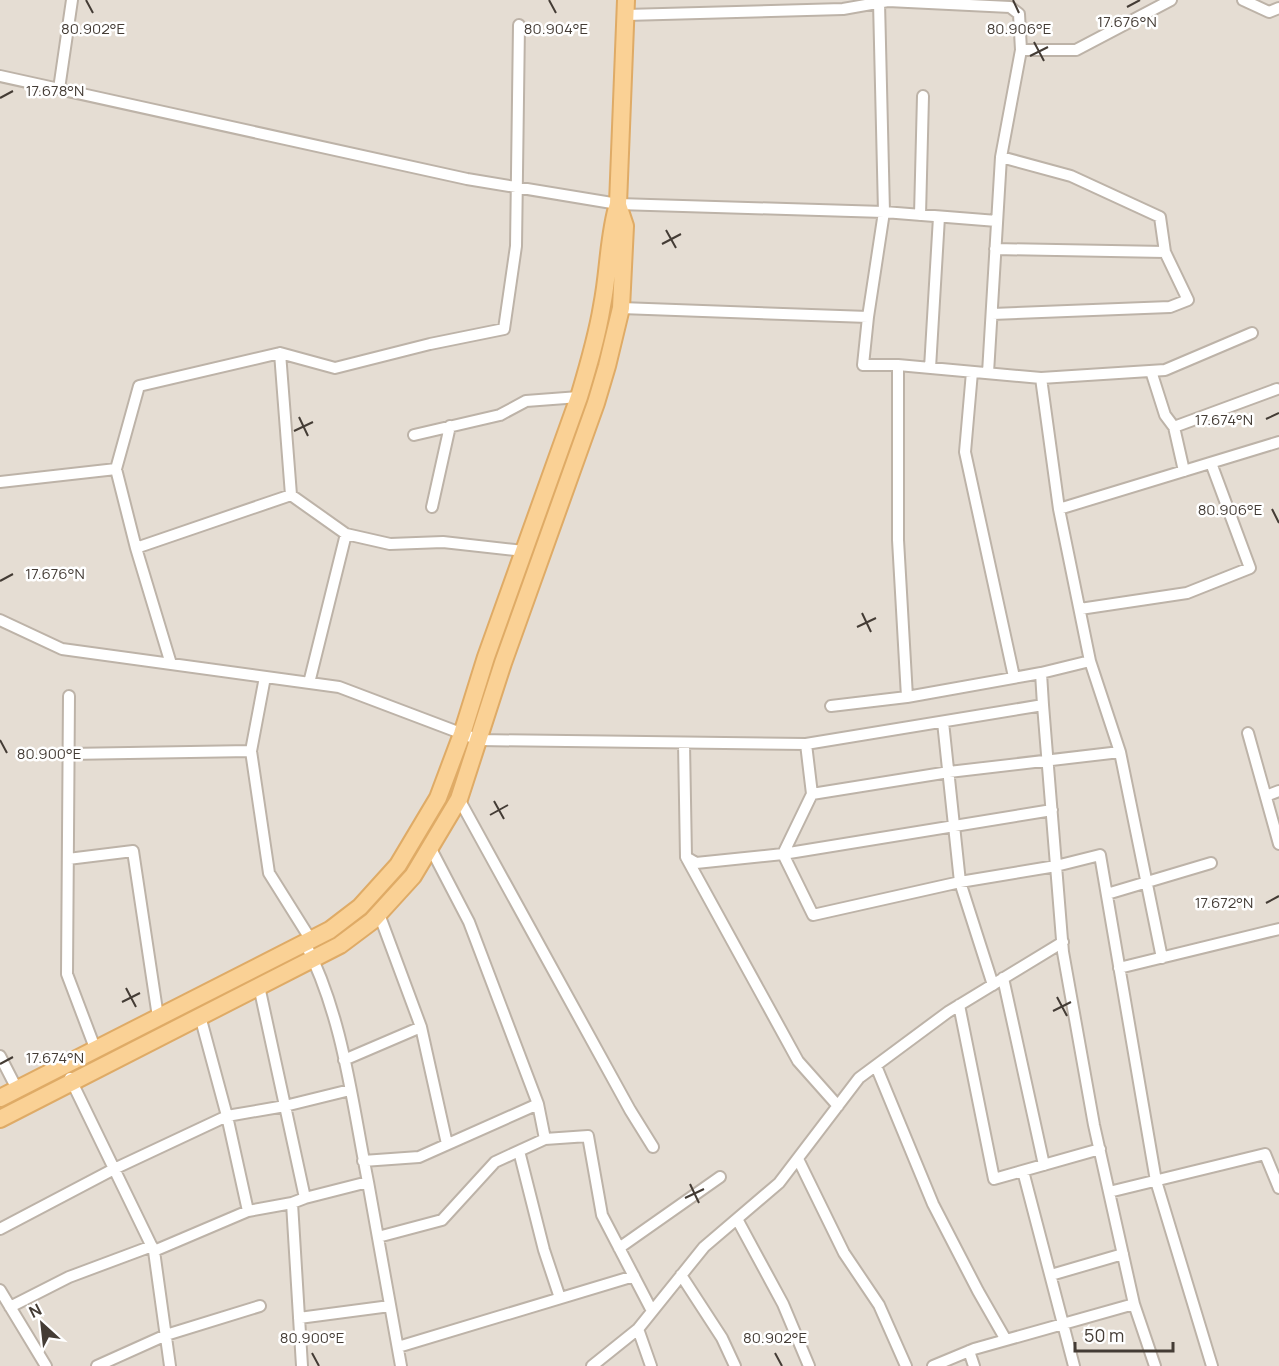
<svg xmlns="http://www.w3.org/2000/svg" width="1279" height="1366" font-family="Manrope,sans-serif">
	<rect width="100%" height="100%" fill="#f2ece5"/>
	<path fill="#e5ddd3" d="M0 0H1279V1366H0Z"/>
	<g fill="none" stroke-linecap="round" stroke-linejoin="round">
		<defs>
			<path id="minor" d="M1243 0 1269 12 1279 8
				M626 15 843 9 888 1 1010 7 1019 14 1021 50H1076L1171 0
				M0 76 467 179 618 204 884 212 997 221
				M59 89 72 0
				M920 215 923 96
				M995 249 1165 252
				M621 308 868 317 863 365H898L1041 378 1059 509 1279 442
				M992 314 1170 307 1188 300 1165 252 1160 217 1071 176 1001 157
				M868 317 884 212 879 2
				M930 368 939 217
				M1151 371 1165 415 1174 427 1184 471
				M972 372 965 452 1014 677
				M988 373 1001 157 1021 50
				M1041 378 1165 370 1252 333
				M1174 427 1277 389
				M414 435 500 415 526 401 579 397
				M116 469 139 386 280 353
				M0 482 116 469 136 548 171 664
				M291 495 280 353 335 368 430 344 504 329 516 246 519 25
				M432 507 450 426
				M136 548 291 495 346 534
				M1080 609 1187 593 1250 568 1211 463
				M0 620 62 649 339 687 479 740 806 744 1043 705 1063 952 1094 1125 1134 1304
				M1090 661 1120 752
				M309 683 346 534 390 544 443 542 524 551
				M69 696 67 974 95 1048
				M907 697 1041 673
				M1043 705 1041 673 1090 661 1059 509
				M831 706 907 697 898 540V365
				M943 722 960 882 993 985
				M1248 733 1279 844
				M684 743 686 857 798 1061 838 1106
				M251 751 265 677
				M68 754 251 751 269 873 311 940
				M812 794 949 772 1120 752 1162 958
				M1266 796 1279 791
				M459 799 630 1110 653 1147
				M783 854 813 915 960 882 1056 866 1100 855 1156 1181 1212 1366
				M783 854 812 794 806 744
				M686 857 696 863 783 854 1052 810
				M68 859 133 851 158 1017
				M1107 894 1211 863
				M379 914 421 1027 447 1144
				M305 943C343 1016 352 1102 368 1182
				M1119 968 1279 929
				M1003 978 1044 1165
				M959 1005 994 1179 1100 1149
				M0 1056 17 1089
				M344 1060 421 1027
				M876 1066 933 1204 978 1291 1006 1340
				M70 1078 154 1251 170 1366
				M538 1104 545 1139 588 1136 602 1215 652 1311
				M519 1151 544 1250 560 1298
				M798 1159 844 1253 879 1305 906 1366
				M363 1161 419 1157 538 1104 469 922 430 847
				M1023 1171 1074 1366
				M1109 1192 1265 1154 1279 1188
				M305 1198 368 1182 401 1366
				M292 1203 302 1366
				M248 1211 227 1116 285 1106 350 1090
				M737 1219 783 1304 809 1366
				M0 1229 114 1169 227 1116 200 1016
				M378 1237 442 1220 495 1162 545 1139
				M619 1248 720 1177
				M154 1251 248 1211 292 1203 305 1198 259 986
				M681 1275 722 1338 735 1366
				M1051 1275 1123 1254
				M0 1290 46 1366
				M10 1307 69 1277 152 1246
				M299 1318 390 1306
				M638 1329 651 1366
				M398 1347 634 1276
				M969 1351 974 1366
				M97 1366 166 1335 260 1306
				M592 1366 638 1329 704 1247 779 1183 859 1078 948 1012 1063 942
				M933 1366 974 1349 1134 1304 1155 1366"/>
			<path id="primary" d="M0 1098 330 930 360 907 398 865 438 798 462 734 486 657 579 397C588 367 597 337 602 306 609 272 608 237 618 204L626 0
				M0 1119 340 945 372 921 413 876 459 799 503 663 596 403 607 366 621 308 625 226 618 205"/>
		</defs>
		<use href="#minor" stroke="#bdb3a8" stroke-width="14"/>
		<use href="#primary" stroke="#dfab66" stroke-width="20"/>
		<use href="#minor" stroke="#fff" stroke-width="10"/>
		<use href="#primary" stroke="#fad195" stroke-width="16"/>
	</g>
	<path fill="none" stroke="#443c35" stroke-width="2" d="M86 0 93 13M549 0 556 13M1013 0 1019 13M1127 7 1140 0M1034 42 1044 61M1030 56 1048 47M0 98 13 91M666 230 676 248M662 244 681 234M299 417 308 436M1266 419 1279 413M294 431 313 422M1272 509 1279 523M0 581 13 574M862 613 871 632M857 627 876 618M0 740 7 753M494 801 504 819M490 815 508 805M1266 903 1279 896M126 988 136 1007M1057 997 1067 1016M122 1002 140 993M1053 1011 1071 1002M0 1064 13 1057M690 1184 699 1203M685 1198 704 1189M312 1353 319 1366M775 1353 782 1366"/>
	<g font-size="15" text-anchor="middle" fill="#443c35" stroke="#fff" stroke-width="5" stroke-linejoin="round" paint-order="stroke">
		<text x="1127" y="27">17.676°N</text>
		<text x="93" y="34">80.902°E</text>
		<text x="556" y="34">80.904°E</text>
		<text x="1019" y="34">80.906°E</text>
		<text x="55" y="96">17.678°N</text>
		<text x="1224" y="425">17.674°N</text>
		<text x="1230" y="515">80.906°E</text>
		<text x="55" y="579">17.676°N</text>
		<text x="49" y="759">80.900°E</text>
		<text x="1224" y="908">17.672°N</text>
		<text x="55" y="1063">17.674°N</text>
		<text x="312" y="1343">80.900°E</text>
		<text x="775" y="1343">80.902°E</text>
	</g>
	<g transform="translate(42 1324) rotate(333)" stroke="#ffffff" stroke-width="4.5" paint-order="stroke">
	<path d="M0-4.5L10 22L0 15L-10 22Z" fill="#443c35"/>
	<text y="-9" font-size="16" font-weight="bold" text-anchor="middle" fill="#443c35">N</text>
	</g>
	<path d="M1075 1342v9h98v-9" fill="none" stroke="#443c35" stroke-width="3"/>
	<text x="1084" y="1342" font-size="18" fill="#443c35" stroke="#ffffff" stroke-width="4.5" paint-order="stroke">50 m</text>
</svg>
